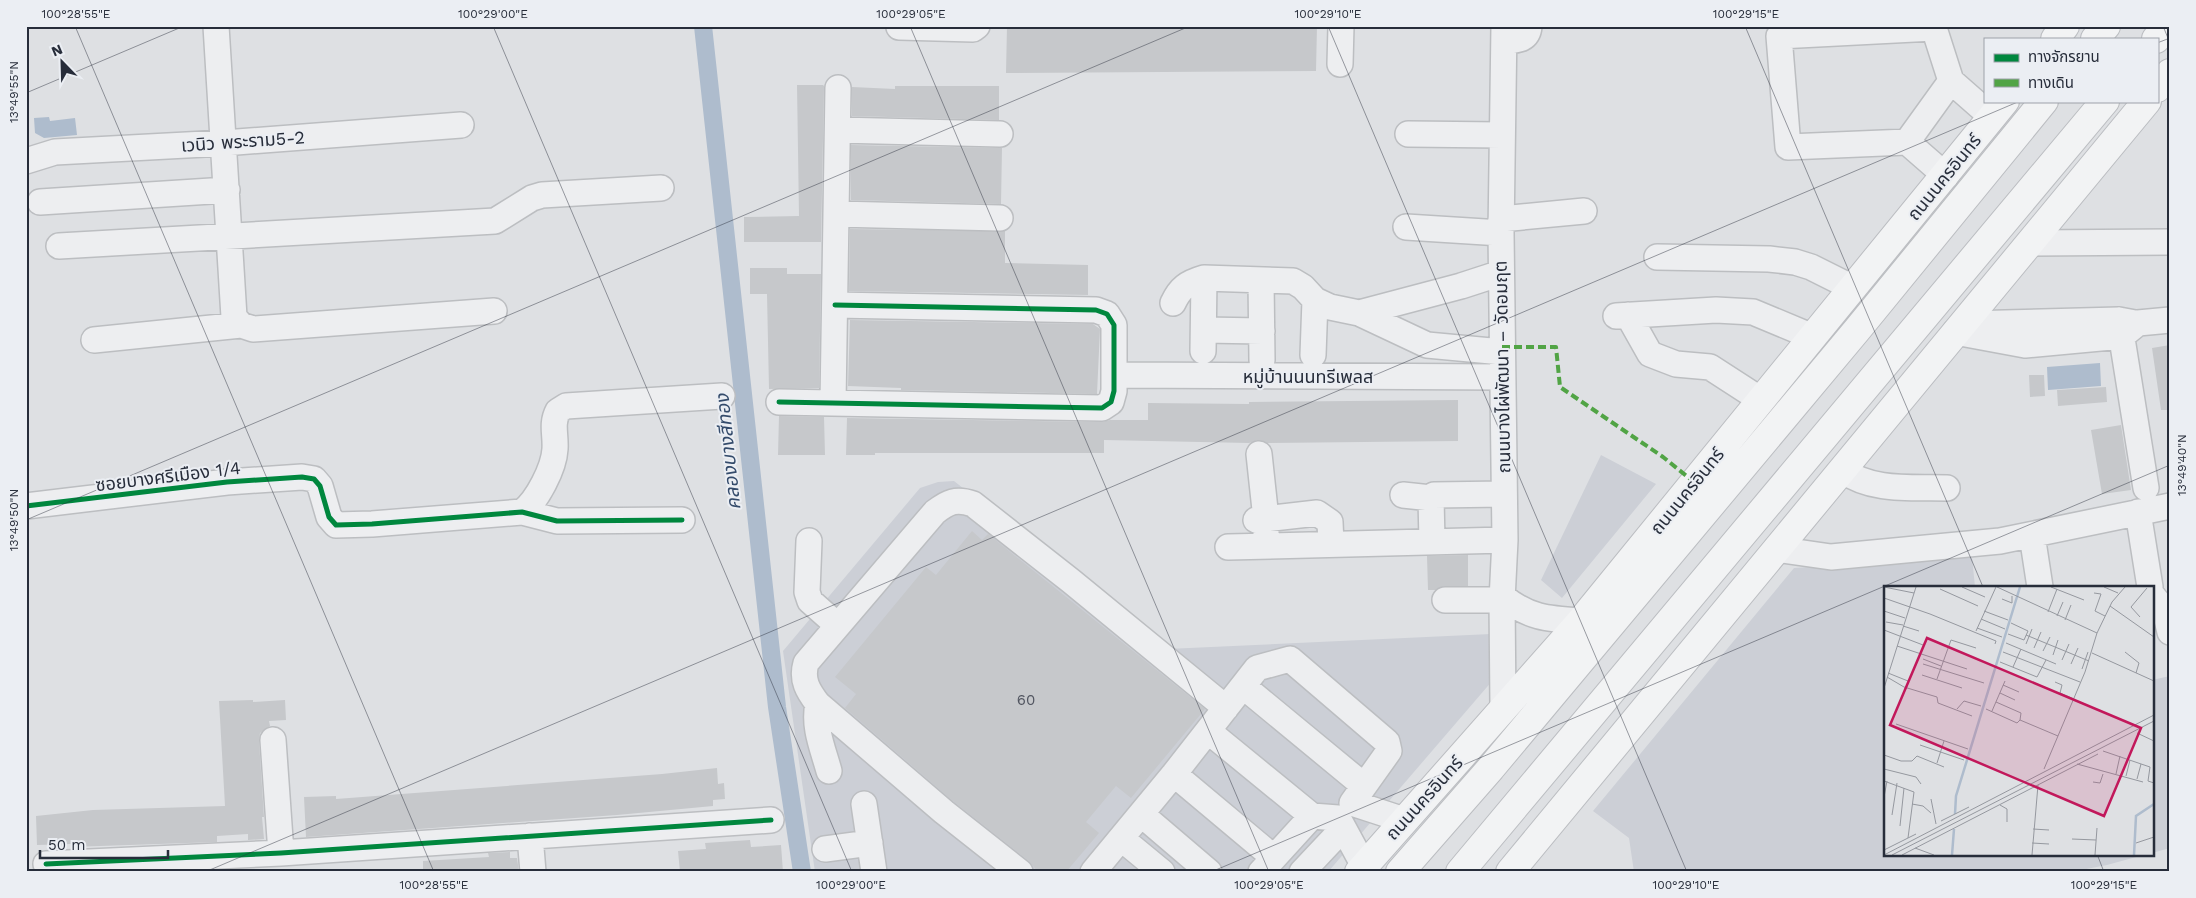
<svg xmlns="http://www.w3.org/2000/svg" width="2196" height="898" font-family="'Work Sans','Noto Sans Thai',sans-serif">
	<rect width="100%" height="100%" fill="#dee0e3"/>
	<path fill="#cccfd6" d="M1601 455 1656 484 1562 598 1541 580Z
		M954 481 1167 649 1491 634 1493 680 1328 872H815L783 651 920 488 938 482Z
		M1972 557 1975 587H1885V854H2147L2107 865 2071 872H1634L1629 838 1593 811 1794 568Z
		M2170 676V848L2152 853V680Z"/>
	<path fill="#aebccd" d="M49 117 50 121 75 118 77 135 44 138 35 133 34 118Z
		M2100 363 2101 386 2048 390 2047 367Z"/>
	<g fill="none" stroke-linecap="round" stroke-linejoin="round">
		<path stroke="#aebccd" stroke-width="18" d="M703 26 777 707 802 872"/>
	</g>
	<path fill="#c6c8cb" d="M1007 26H1317L1316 71 1006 73Z
		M797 85H823L824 86 821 242H744V217L799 216Z
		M895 86H999V120L852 116V87L895 89Z
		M851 145 1002 148 1001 204 851 200Z
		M850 229 1005 231V263L1088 265V295L849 291Z
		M750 268H787V274H821L819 388 769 389 767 294H750Z
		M850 320 1093 324 1100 329 1097 394 901 390V388L848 386Z
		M2170 345V410H2161L2152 348Z
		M2029 375H2044L2045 396 2030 397Z
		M2106 387 2107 402 2058 406 2057 390Z
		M1458 400V441L1267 443 1258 440 1249 443 1104 440V453H875V455H846L847 418 1102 422 1110 420H1148V403L1249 404V402Z
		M779 416 824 417 825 455H778Z
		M2121 425 2131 490 2102 494 2091 430Z
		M972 531 982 540 988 534 1205 709 1131 798 1116 786 1086 822 1099 833 1066 872H1038L1029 861 953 801 845 708 856 694 835 677 926 567 936 575Z
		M1468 555V586H1445L1436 590H1428L1427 556Z
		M253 700V702L285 700 286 720 269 721 270 726 260 733 259 741 264 817H262L264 839 248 840V834L217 836V842L71 847V844L37 845 36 816 93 810 225 806 219 701Z
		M717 768 718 784 724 783 725 799 713 800V806L617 815 306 837 304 797 336 796V799L662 774Z
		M750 840 751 847 781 845 783 872H680L678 851 706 849 705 843Z
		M510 852V858H517L519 872H423V861L489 857 488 853Z"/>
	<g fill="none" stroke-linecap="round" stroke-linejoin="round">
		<defs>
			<path id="minor" d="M216 26 234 317 241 325
				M899 27 973 29 977 26
				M1504 41C1516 40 1528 41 1529 26
				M1340 64 1341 26
				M838 130 1000 134
				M1408 134 1501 135
				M1907 142 1951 81
				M26 161 55 152 224 143 461 125
				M1946 176 1907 142 1788 147 1779 36 1934 28 1951 81 1992 117
				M40 202 227 190
				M836 214 1000 218
				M1501 219 1584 211
				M1406 227 1501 233
				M2029 243 2170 242
				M59 246 495 221 532 198 542 195 661 188
				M1657 257 1769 259 1795 262 1811 267 1853 288
				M1261 280 1262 360
				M1173 303C1180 288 1187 283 1204 278L1293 281 1303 287 1315 300 1330 307 1359 313 1461 286 1501 273
				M1359 313 1427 345 1502 352
				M1628 315 1650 354 1676 364 1710 367 1761 400
				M1616 316 1716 310 1753 312 1813 337
				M2119 320 2146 488
				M1966 324 2119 320 2135 323
				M1204 330 1262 331
				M1955 332 2025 345 2122 336 2138 323 2170 320
				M94 340 241 325 253 329 494 311
				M1203 351 1204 278
				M1313 355 1315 300
				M1114 375 1502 377
				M779 402 1102 408 1111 402 1114 391V325L1107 314 1096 310 835 305
				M833 403 838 88
				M1259 454 1266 519V536
				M1842 470C1873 492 1910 487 1947 488
				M1403 495 1431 498
				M26 506 227 482 302 477 314 479 320 486 329 517 336 525 372 524 522 512 557 521 682 520
				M522 512C537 501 554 468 555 449 556 435 551 424 558 411L566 406 722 396
				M2138 512 2150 587
				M1256 520 1317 513 1330 522 1331 544
				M2032 535 2040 587
				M809 541 807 592 810 601 837 625
				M1432 542 1431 498 1434 495 1504 494
				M1228 547 1505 540
				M1776 549 1831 557 2000 541 2170 506
				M2152 595 2165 611 2170 632
				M1502 596C1528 618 1548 619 1581 621
				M1445 600H1502
				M1243 686 1363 785
				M818 704C813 727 823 749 829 771
				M1503 708 1502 600 1505 540 1501 233 1504 26
				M1208 731 1312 816 1338 818 1364 866
				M273 740 281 853
				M1174 774 1273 857
				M864 804 874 872
				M1141 814 1209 872
				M530 836 533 872
				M1122 839 1162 872
				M825 849 870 843
				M46 864 281 853 771 820
				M1020 872 944 812 818 704C808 691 801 680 806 663L935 512C948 502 956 498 973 504L1071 581 1226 708
				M1093 872 1174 774 1257 668 1290 659 1387 742 1389 751 1352 803 1404 820
				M1261 872 1312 816
				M1302 872 1334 838"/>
			<path id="major" d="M2055 39 2065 26
				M2095 39 2106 26
				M2156 39 2167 26
				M2157 88 2170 73
				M1359 872 1581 621 2005 101
				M1400 872 1491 768 1857 330 2044 101
				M1460 872 2105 101
				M1510 872 2147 101"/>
		</defs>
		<use href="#minor" stroke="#bcbec1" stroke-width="28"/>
		<use href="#major" stroke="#bbbdc1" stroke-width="30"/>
		<use href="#minor" stroke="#edeef0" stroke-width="25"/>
		<use href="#major" stroke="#f2f3f4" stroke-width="28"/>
		<path stroke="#51a445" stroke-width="4" stroke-dasharray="8 4" stroke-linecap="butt" d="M1502 347H1556L1560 387 1663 457 1694 482"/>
		<defs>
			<path id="cycleway" d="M779 402 1102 408 1111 402 1114 391V325L1107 314 1096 310 835 305
				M26 506 227 482 302 477 314 479 320 486 329 517 336 525 372 524 522 512 557 521 682 520
				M46 864 281 853 771 820"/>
		</defs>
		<use href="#cycleway" stroke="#ebeef3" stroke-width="8"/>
		<use href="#cycleway" stroke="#00873e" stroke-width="5"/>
	</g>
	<path fill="none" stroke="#272d3a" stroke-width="1" stroke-opacity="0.45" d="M75 26 434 872M493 26 852 872M910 26 1269 872M1328 26 1687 872M1745 26 1983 587M2163 26 2170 43M2157 43 2170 38M26 93 184 26M26 520 1190 26M2097 854 2104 872M205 872 2020 101M1211 872 2170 465"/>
	<g text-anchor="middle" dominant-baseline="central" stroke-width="4" stroke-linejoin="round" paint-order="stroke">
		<g font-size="15" fill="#50545f">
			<text x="1026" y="700">60</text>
		</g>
		<g font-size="18" fill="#272d3a" stroke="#ebeef3">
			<text transform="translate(243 141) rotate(-4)">เวนิว พระราม5-2</text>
			<text transform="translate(1944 177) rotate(-51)">ถนนนครอินทร์</text>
			<text transform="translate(1502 367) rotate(-91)">ถนนบางไผ่พัฒนา – วัดอมฤต</text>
			<text x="1308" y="376">หมู่บ้านนนทรีเพลส</text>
			<text transform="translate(168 476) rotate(-7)">ซอยบางศรีเมือง 1/4</text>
			<text transform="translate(1687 491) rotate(-51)">ถนนนครอินทร์</text>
			<text transform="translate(1424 798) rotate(-48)">ถนนนครอินทร์</text>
		</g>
		<g font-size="19" font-style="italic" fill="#344b6b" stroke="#ebeef3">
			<text transform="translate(728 452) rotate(-96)">คลองบางสีทอง</text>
		</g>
	</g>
	<g transform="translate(1884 586)">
		<rect width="270" height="270" fill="#dee0e3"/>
		<path fill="none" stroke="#aebccd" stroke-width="2.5" d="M71 228 72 210 136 1M68 269 70 243M250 269 252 230 270 218"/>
		<path fill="none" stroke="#95989f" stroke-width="1" d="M0 1 30 7M78 1 101 11M113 1 213 47M167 1 200 14M220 1 234 7M56 3 94 20M210 7 217 8 211 25 221 30M0 12 46 28 112 55 111 58M118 13 128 17V10M226 20 270 51M0 25 21 32M100 25 124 34M164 26 173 3M173 30 179 16M256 31 247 21 263 2M97 33 121 43M181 34 187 19M2 36 19 39M19 40 35 45M93 42 118 51M0 44 39 59M92 45 112 1M124 48 140 54 144 45 127 37M142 49 205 75M122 57 172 78M142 58 148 43M13 60 83 83M150 62 157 46M159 65 166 51M119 66 196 96M241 66 255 77 252 87M208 67 270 95M169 69 174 54M39 73 57 80M178 74 185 58M116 76 153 91 162 74M39 78 100 97M187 78 194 62M129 81 137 63M198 83 204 66M4 87 24 95M38 89 78 102M3 91 20 101 53 111 54 117 88 130M53 93 67 54 92 62M171 96 178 99 176 107 190 113M119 99 135 106M0 102 32 1M116 107 131 114M112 116 137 127 136 134M73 123 80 115 97 120M102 123 133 137 136 134M108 125 121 95M136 134 174 150M12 138 84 163M253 147 270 155M36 159 80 174M219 165 266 181 264 195 270 197M0 169 17 175H28L33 170 60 181M53 177 60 155M193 178 259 196M0 183 32 191 37 198M160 183 201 86 213 47 228 16 241 1M232 188 236 170M242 190 246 174M253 193 257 178M0 195 30 206 24 252M209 196 216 197 219 188M0 211 3 195M47 213 52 238M28 218 39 220 47 227M116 219 123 223V236M8 229 13 197M57 235 85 221M16 240 20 202M149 243 165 244M188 253 212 254M148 257 165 258M252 257 270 251M31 262 50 269M0 264 32 248M0 269 270 129M8 269 270 135M18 269 214 168M148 269 154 199M211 269 213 242"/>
		<path fill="#c2185b" fill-opacity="0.15" stroke="#c2185b" stroke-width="2.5" d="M43 52 257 142 220 230 6 139Z"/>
		<rect width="270" height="270" fill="none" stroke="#272d3a" stroke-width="2.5"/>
	</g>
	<rect width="2196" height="898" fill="none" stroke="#ebeef3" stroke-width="55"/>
	<rect x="1984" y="38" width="175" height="65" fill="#ebeef3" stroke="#9da1a9"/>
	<rect x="1994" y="54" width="25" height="8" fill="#00873e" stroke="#9da1a9"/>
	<text x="2028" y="62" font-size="15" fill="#272d3a">ทางจักรยาน</text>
	<rect x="1994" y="79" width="25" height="8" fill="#51a445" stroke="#9da1a9"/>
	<text x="2028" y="88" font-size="15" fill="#272d3a">ทางเดิน</text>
	<g transform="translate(62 62) rotate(337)" stroke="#ebeef3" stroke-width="4" paint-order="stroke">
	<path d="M0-4L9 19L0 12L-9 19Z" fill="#272d3a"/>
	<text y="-8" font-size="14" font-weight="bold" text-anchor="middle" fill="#272d3a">N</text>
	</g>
	<path d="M40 850v8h128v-8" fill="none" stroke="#272d3a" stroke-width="2.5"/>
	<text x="48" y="850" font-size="15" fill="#272d3a" stroke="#ebeef3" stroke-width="4" paint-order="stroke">50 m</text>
	<rect x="28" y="28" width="2140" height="842" fill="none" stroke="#272d3a" stroke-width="2"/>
	<g font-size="12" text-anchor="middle" fill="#272d3a">
		<text x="76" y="18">100°28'55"E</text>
		<text x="493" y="18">100°29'00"E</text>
		<text x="911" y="18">100°29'05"E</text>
		<text x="1328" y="18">100°29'10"E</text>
		<text x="1746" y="18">100°29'15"E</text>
		<text transform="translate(14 92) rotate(-90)" y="4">13°49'55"N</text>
		<text transform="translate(2182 465) rotate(-90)" y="4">13°49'40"N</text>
		<text transform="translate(14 520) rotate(-90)" y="4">13°49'50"N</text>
		<text x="434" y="889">100°28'55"E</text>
		<text x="851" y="889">100°29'00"E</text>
		<text x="1269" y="889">100°29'05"E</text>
		<text x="1686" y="889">100°29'10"E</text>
		<text x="2104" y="889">100°29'15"E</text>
	</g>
</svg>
